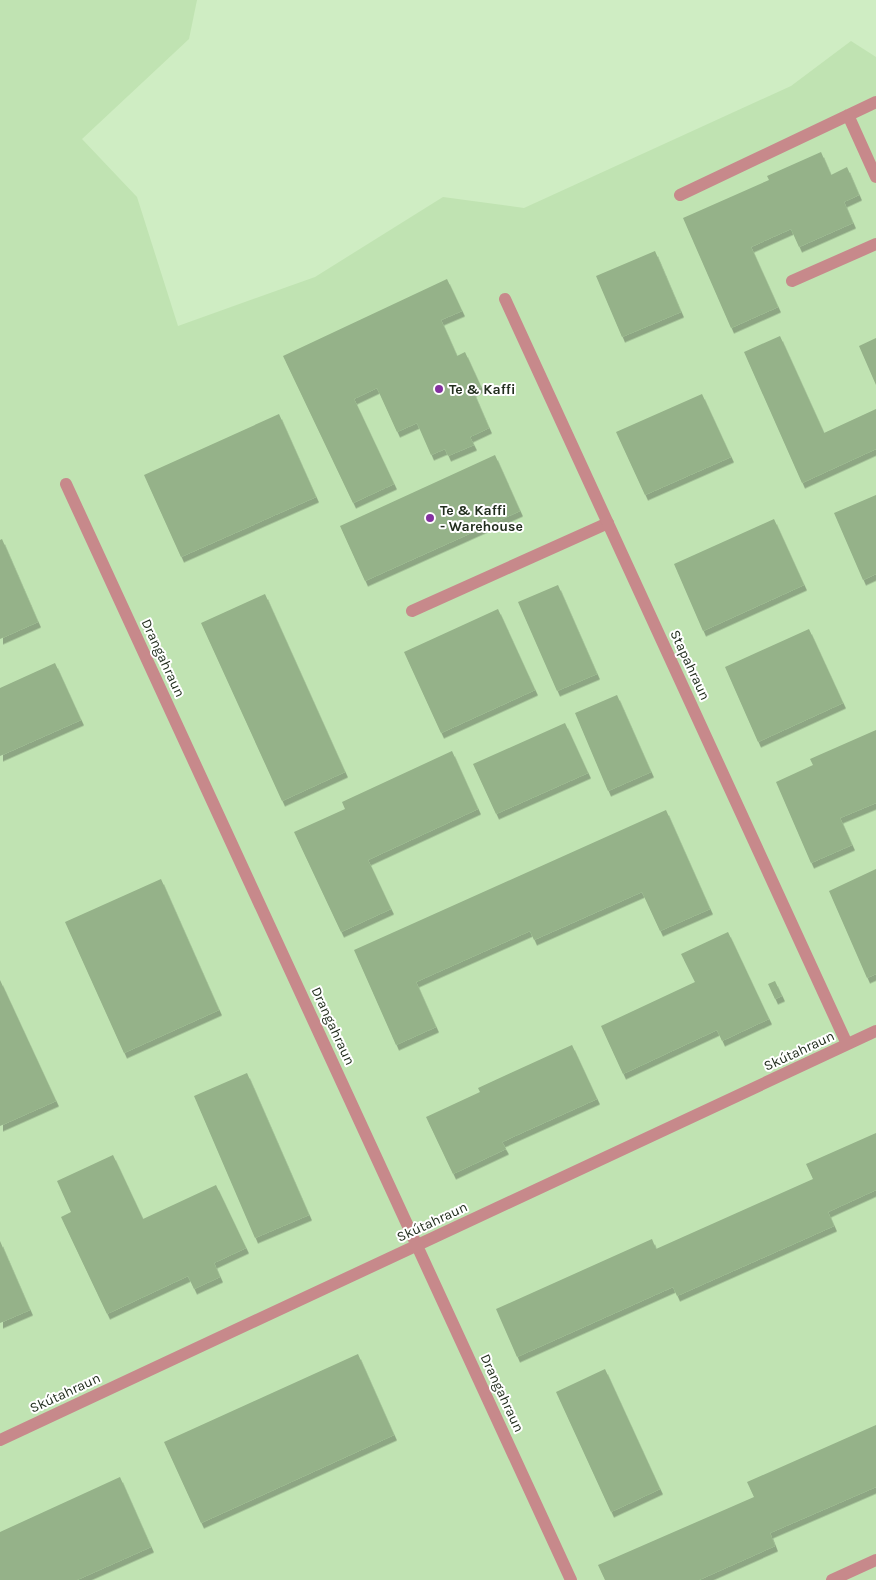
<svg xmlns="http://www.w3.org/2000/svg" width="876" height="1580" font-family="Karla,sans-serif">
	<defs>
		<filter id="shadow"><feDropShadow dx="3" dy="5.5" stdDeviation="0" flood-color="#0004"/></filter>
	</defs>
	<rect width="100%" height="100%" fill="#cfedc3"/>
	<path fill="#c0e3b2" d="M0 0H197L189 39 82 139 137 197 178 326 315 277 443 197 524 208 791 86 851 41 876 57V1580H0Z"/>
	<path fill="#95b289" filter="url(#shadow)" d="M821 152 831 175 847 167 859 195 844 202 853 223 799 247 791 229 751 247 778 307 731 328 683 218 769 180 767 176Z
		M655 251 681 312 622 337 596 276Z
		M447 279 462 311 441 320 457 356 465 352 481 387 473 391 489 428 470 437 474 445 448 456 445 449 431 455 417 423 397 432 377 388 354 399 394 484 353 503 283 356Z
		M780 336 824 433 876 409V449L802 483 744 352Z
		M876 338V385L859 346Z
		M702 394 731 457 645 495 616 432Z
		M279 414 316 497 181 557 144 475Z
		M495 455 520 511 365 581 340 526Z
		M876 495V574L863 580 834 513Z
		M774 519 804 585 703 631 674 564Z
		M2 539 38 622 0 639V540Z
		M558 585 597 674 557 691 518 602Z
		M265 594 345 772 282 801 201 623Z
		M498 609 535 690 441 733 404 652Z
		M809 629 843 703 758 742 725 667Z
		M55 663 81 720 0 756V688Z
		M617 695 651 772 608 791 575 713Z
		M565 723 588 773 496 814 473 764Z
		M876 730V803L840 818 852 845 811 863 776 782 813 765 810 759Z
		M452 751 478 809 368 860 391 909 341 932 294 832 345 809 342 802Z
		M666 810 710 909 660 931 642 892 534 940 530 931 416 982 436 1027 396 1045 354 950Z
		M876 869V974L867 978 829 891Z
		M161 879 219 1010 124 1053 65 922Z
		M728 932 769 1019 722 1041 717 1030 623 1074 601 1026 695 982 681 954Z
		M0 980 56 1101 0 1126Z
		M775 981 782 996 775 999 768 984Z
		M572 1045 597 1099 502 1142 506 1149 453 1174 426 1117 480 1092 478 1088Z
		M247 1073 309 1215 255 1238 194 1096Z
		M876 1133V1190L828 1212 834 1226 677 1296 673 1287 517 1357 496 1309 652 1239 656 1249 813 1179 806 1164Z
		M113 1155 143 1219 216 1185 246 1248 214 1263 220 1277 194 1289 188 1276 107 1314 61 1217 71 1212 57 1181Z
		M0 1241 30 1310 0 1323Z
		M358 1354 394 1435 201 1523 164 1442Z
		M605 1369 660 1489 611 1512 556 1392Z
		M876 1425V1487L770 1533 775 1546 699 1580H605L598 1565 754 1497 747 1482Z
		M120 1477 151 1547 77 1580H0V1532Z"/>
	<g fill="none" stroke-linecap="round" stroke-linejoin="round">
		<path stroke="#c7898b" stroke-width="12" d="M848 115 876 177
			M680 195 876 102
			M792 281 876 244
			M412 611 608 523"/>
		<path stroke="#c7898b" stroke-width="12" d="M505 299 847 1044
			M66 484 571 1580
			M0 1440 876 1031
			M832 1580 876 1560"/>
	</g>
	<g fill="#8431a0" stroke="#fff" stroke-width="2">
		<circle cx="439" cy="389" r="5"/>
		<circle cx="430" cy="518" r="5"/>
	</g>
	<g text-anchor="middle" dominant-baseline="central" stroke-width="4" stroke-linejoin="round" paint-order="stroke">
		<g font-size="14" font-weight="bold" fill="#222e1e" stroke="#fff" text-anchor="start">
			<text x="449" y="389">Te &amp; Kaffi</text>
			<text x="440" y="510">Te &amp; Kaffi<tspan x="440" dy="16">- Warehouse</tspan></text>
		</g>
		<g font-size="14" fill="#222e1e" stroke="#fff">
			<text transform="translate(163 658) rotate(65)">Drangahraun</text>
			<text transform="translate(690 665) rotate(65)">Stapahraun</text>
			<text transform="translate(333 1026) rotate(65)">Drangahraun</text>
			<text transform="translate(799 1051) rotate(-25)">Skútahraun</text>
			<text transform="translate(432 1222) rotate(-25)">Skútahraun</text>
			<text transform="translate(65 1393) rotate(-25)">Skútahraun</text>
			<text transform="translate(502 1393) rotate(65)">Drangahraun</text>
		</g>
	</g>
</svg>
